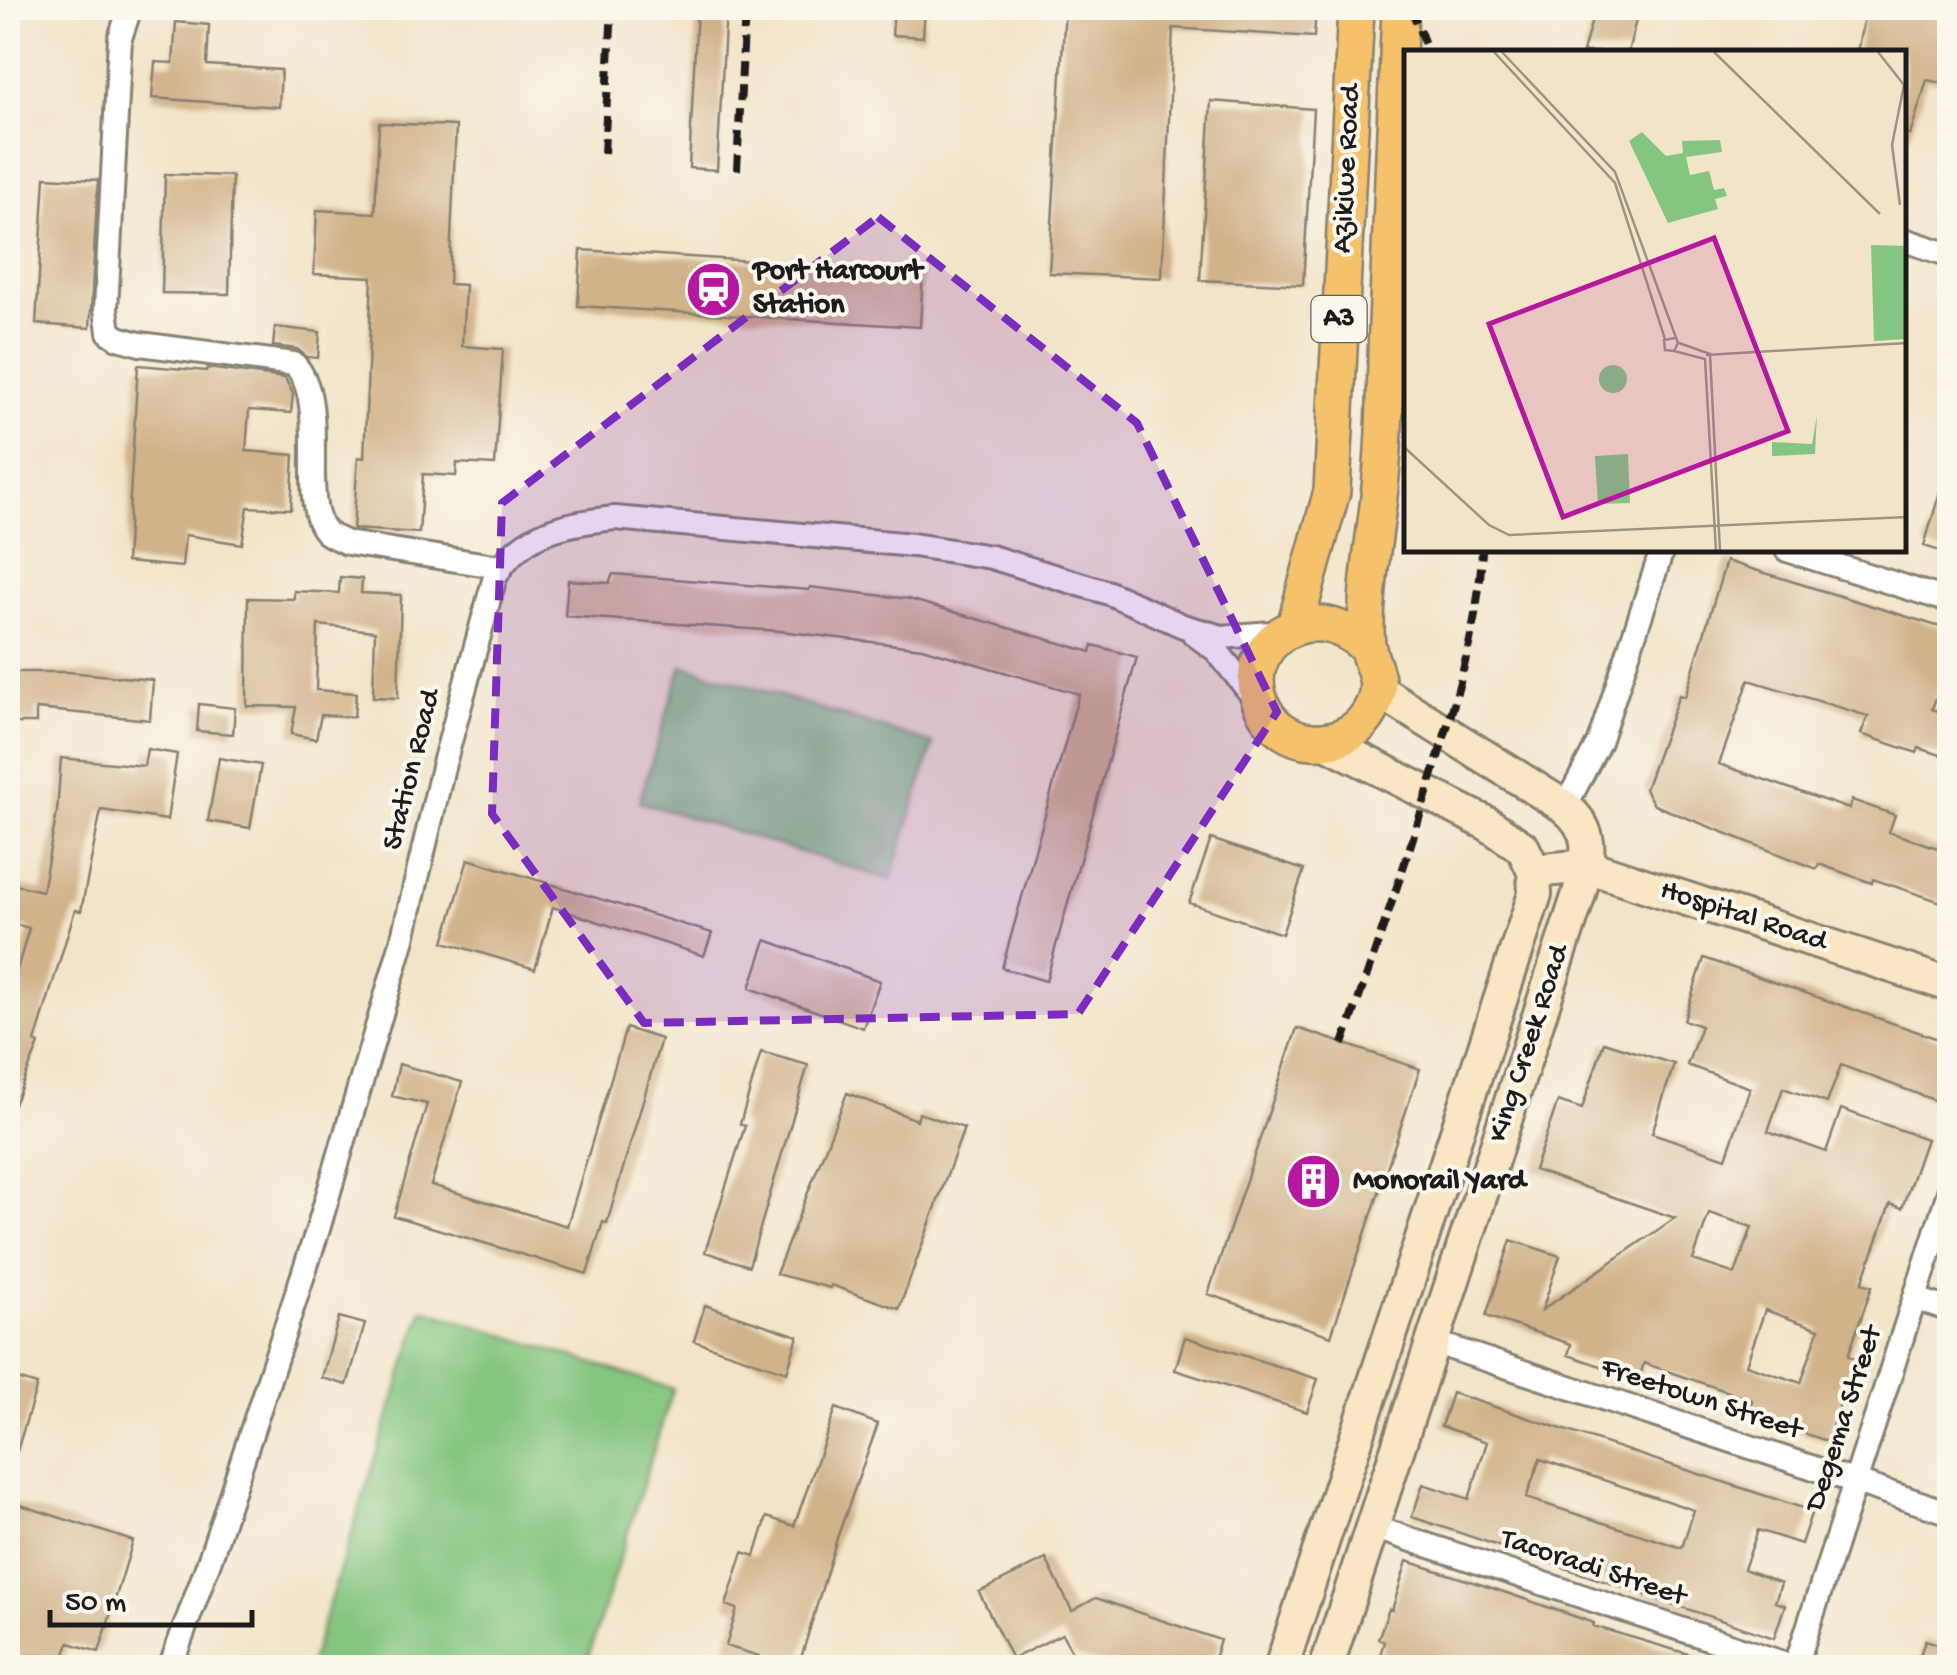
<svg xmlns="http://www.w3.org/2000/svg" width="1957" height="1675" font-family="'Gochi Hand',sans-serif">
	<rect width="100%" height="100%" fill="#fbf7ec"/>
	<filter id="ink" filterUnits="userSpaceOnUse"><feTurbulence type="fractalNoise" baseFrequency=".01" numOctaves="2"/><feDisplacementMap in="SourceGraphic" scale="20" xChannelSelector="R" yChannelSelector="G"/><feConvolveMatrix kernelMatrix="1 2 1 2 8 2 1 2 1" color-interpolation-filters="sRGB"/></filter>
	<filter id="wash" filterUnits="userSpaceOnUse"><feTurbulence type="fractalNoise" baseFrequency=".0048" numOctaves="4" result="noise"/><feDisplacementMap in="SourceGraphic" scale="40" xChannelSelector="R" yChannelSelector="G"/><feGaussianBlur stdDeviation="2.25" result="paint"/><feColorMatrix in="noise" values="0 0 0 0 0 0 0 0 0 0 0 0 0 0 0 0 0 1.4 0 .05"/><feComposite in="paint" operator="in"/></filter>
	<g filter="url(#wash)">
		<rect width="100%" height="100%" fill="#f2e4c8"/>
		<path fill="#84c67f" stroke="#50714e" stroke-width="2.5" d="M682 665 933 744 891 880 639 802Z
			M423 1309 673 1389 585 1667H309Z"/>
		<g id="blocks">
			<path fill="#d1b289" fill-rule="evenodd" d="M697 8H726L717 170 689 168Z
				M894 8H925L923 37 892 35Z
				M1065 8H1316L1314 37 1173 28 1162 278 1049 273Z
				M1595 8H1639L1628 52H1583Z
				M1866 8H1950V85L1927 80 1910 135 1904 134V52H1857Z
				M176 22 209 25 207 65 281 70 279 107 152 98 155 62 173 63Z
				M1211 101 1313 109 1303 285 1200 280Z
				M379 123 456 126 449 284 465 285 462 346 503 349 495 465 457 463 456 476 423 474 419 533 353 529 358 457 364 458 372 277 314 274 317 210 375 213Z
				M165 174 232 176 229 294 162 293Z
				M45 177 98 180 90 328 36 324Z
				M581 250 923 272 920 327 578 306Z
				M275 327 320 332 318 358 307 357 297 349 273 346Z
				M138 365 206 371 207 368 285 378 293 394 291 413 249 410 246 451 294 455 291 509 248 507 242 544 185 535 182 567 126 562Z
				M1944 478 1950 479V554L1924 546Z
				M1726 561 1950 630V658L1932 709 1950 715V758L1919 748 1917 753 1861 734 1868 716 1749 680 1719 764 1849 809 1852 800 1895 815 1889 832 1950 852V905L1873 879 1872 883 1819 864 1817 869 1654 805 1645 789 1679 695 1685 697Z
				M613 574 809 590 810 587 909 599 1091 652 1093 645 1137 657 1046 981 1002 968 1079 694 922 648 780 631 565 616 568 580 609 583Z
				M340 577 362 579 361 593 401 595 398 698 373 697 375 631 318 625 316 690 356 693 354 717 321 715 316 739 291 734 296 707 247 706 248 598 294 599V591L339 593Z
				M8 672H68L153 680 150 720 36 709V723H8Z
				M199 704 235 708 233 734 197 731Z
				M147 749 177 754 167 820 101 810 81 911 75 910 35 1042 39 1044 8 1119V1001L29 928 8 922V883L42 891 57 812 61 758 144 766Z
				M219 758 261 765 250 828 208 821Z
				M1211 839 1304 870 1282 934 1189 903Z
				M468 859 712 933 704 956 553 907 535 969 444 942Z
				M766 940 880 981 863 1028 750 988Z
				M1704 958 1950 1043V1065L1936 1101 1841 1065 1827 1103 1783 1088 1768 1131 1826 1152 1841 1109 1926 1139 1902 1208 1890 1204 1862 1283 1872 1286 1848 1356 1855 1358 1827 1441 1748 1415 1752 1400 1644 1363 1639 1379 1568 1355 1571 1344 1486 1316 1511 1240 1560 1256 1542 1310 1675 1218 1534 1170 1558 1101 1582 1109 1604 1042 1674 1064 1652 1133 1726 1158 1750 1088 1687 1065 1701 1026 1684 1020ZM1709 1213 1752 1227 1735 1274 1693 1260ZM1765 1310 1819 1329 1801 1383 1746 1365Z
				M626 1028 661 1039 607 1223 603 1222 587 1274 394 1216 427 1104 392 1096 399 1064 462 1082 431 1185 567 1226Z
				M1297 1028 1420 1069 1331 1336 1208 1294Z
				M761 1052 808 1065 749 1266 705 1252 745 1126 740 1124Z
				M847 1093 917 1120 919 1113 964 1128 899 1309 831 1285 830 1288 776 1274Z
				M705 1305 798 1336 787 1372 694 1341Z
				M339 1317 365 1324 347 1385 322 1378Z
				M1185 1337 1318 1379 1307 1412 1175 1370Z
				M8 1376 37 1385 13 1464 8 1463Z
				M1452 1393 1812 1511 1801 1544 1758 1530 1744 1569 1781 1583 1775 1602 1785 1605 1774 1638 1412 1517 1423 1484 1469 1499 1487 1442 1441 1426ZM1540 1459 1694 1510 1682 1548 1526 1498Z
				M836 1408 878 1424 838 1535 798 1668H756L759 1656 726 1646 737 1609 726 1605 743 1552 755 1556 767 1517 794 1526Z
				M8 1501 133 1541 99 1652 69 1643 60 1668H8Z
				M1046 1559 1072 1611 1096 1598 1220 1640 1211 1668H1112L1074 1655 1062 1634 1012 1659 979 1592Z
				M1407 1561 1495 1589 1594 1623 1593 1626 1712 1661 1711 1668H1376L1384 1642 1378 1639 1389 1609 1392 1610Z
				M1925 1640 1950 1648V1668H1916Z"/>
		</g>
	</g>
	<g filter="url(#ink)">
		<use href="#blocks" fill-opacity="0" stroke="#878072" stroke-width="2.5"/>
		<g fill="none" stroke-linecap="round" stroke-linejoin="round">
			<defs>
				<path id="street" d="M130 8 120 38 106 309 109 332 118 338 140 344 294 364C331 402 297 501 326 532 330 536 341 540 347 543L501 567
					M1904 240 1950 255
					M1787 550 1950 601
					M1194 634 1216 650 1257 701
					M1565 807 1599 742 1662 550
					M1916 1299 1950 1310
					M1433 1342 1950 1513
					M1373 1527 1795 1667
					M170 1668 210 1559 318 1229 402 942 443 767 495 577C521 531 566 523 615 518L913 545 991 557 1109 593 1183 626 1222 637 1284 632
					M1795 1668 1950 1189"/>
				<path id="secondary" d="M1534 871 1586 866 1950 985
					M1281 1668 1535 894 1534 871 1523 848 1488 824 1326 742
					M1326 1668 1579 894C1588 857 1597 834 1565 807L1378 690"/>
				<path id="primary" d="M1295 626 1332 491 1356 8
					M1367 648C1310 589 1231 649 1264 710 1273 727 1292 740 1312 741 1338 743 1362 731 1373 706 1384 681 1373 671 1368 649 1365 636 1366 617 1367 603 1369 561 1378 518 1381 476 1386 426 1385 375 1387 325 1392 219 1396 113 1400 8"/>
			</defs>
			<use href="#street" stroke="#878072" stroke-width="28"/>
			<use href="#secondary" stroke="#878072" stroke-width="38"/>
			<use href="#primary" stroke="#878072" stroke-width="40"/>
			<use href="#street" stroke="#fff" stroke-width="22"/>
			<use href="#secondary" stroke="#fbe6c4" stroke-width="32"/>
			<use href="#primary" stroke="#f5c16b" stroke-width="35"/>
			<path stroke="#1c1c1c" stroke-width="8" stroke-dasharray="15 8" stroke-linecap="butt" d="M1411 8 1428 52
				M604 153 612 8
				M737 170 745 8
				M1343 1044C1375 952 1407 860 1435 767 1457 695 1479 625 1482 550"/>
		</g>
	</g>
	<path fill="#7b2cbf" fill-opacity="0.2" stroke="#7b2cbf" stroke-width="8" stroke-dasharray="20 12" stroke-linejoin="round" d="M878 217 1137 423 1277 712 1078 1014 644 1023 492 814 502 503Z"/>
	<defs>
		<symbol id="station-disc" viewBox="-11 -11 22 22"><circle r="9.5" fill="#b5179e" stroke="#fbf7ec"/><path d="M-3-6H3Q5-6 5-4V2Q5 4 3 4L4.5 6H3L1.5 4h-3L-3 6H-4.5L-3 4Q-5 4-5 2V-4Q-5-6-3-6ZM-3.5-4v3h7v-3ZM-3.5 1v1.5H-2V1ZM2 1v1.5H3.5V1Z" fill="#fff"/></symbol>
		<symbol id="building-disc" viewBox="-11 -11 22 22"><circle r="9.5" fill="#b5179e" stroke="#fbf7ec"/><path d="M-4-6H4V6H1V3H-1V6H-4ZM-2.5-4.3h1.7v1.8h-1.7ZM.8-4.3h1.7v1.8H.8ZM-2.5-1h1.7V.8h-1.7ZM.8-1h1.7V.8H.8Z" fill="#fff"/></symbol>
	</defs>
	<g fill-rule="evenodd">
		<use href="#station-disc" x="682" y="258" width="63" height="63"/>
		<use href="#building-disc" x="1282" y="1150" width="63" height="63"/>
	</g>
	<g text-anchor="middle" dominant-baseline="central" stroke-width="8" stroke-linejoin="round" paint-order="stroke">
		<rect fill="#fbf7ec" stroke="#5f5e5a" stroke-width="2.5" x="1311.5" y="296" width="55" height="46" rx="8"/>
		<g font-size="28" font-weight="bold" fill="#1c1c1c">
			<text x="1339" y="319">A3</text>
		</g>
		<g font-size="30" fill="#1c1c1c" stroke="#fbf7ec">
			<text transform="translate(1348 169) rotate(-87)">Azikiwe Road</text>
			<text transform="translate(413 770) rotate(-76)">Station Road</text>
			<text transform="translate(1743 917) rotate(18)">Hospital Road</text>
			<text transform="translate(1530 1044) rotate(-72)">King Creek Road</text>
			<text transform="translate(1701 1400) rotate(18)">Freetown Street</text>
			<text transform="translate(1845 1419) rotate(-72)">Degema Street</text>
			<text transform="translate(1593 1569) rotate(18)">Tacoradi Street</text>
		</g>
		<g font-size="30" font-weight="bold" fill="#1c1c1c" stroke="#fbf7ec" text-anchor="start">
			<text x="753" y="272">Port Harcourt<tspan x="753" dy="34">Station</tspan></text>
			<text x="1353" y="1182">Monorail Yard</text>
		</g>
	</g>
	<g transform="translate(1404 50)">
		<rect width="502" height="502" fill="#f2e4c8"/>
		<path d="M238 82 262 106 279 103 278 91 316 90 318 102 282 107 286 125 305 121 310 140 320 138 323 146 311 149 314 159 264 173 225 91ZM467 195 502 196V289L470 291ZM195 329a14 14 0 1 1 28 0a14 14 0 1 1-28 0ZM413 365 411 404 368 406V392L408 394ZM224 404 226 453 194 454 191 406Z" fill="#84c67f"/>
		<path fill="none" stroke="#9c9483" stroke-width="2.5" d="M90 2 211 133 261 289M98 2 211 122 274 293 270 301 261 300 260 290 271 288M310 2 476 164M474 2 500 35 488 95 496 155M275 293 306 304 316 501M270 301 301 309 312 501M302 305 503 293M0 397 85 475 105 485 503 467"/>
		<path fill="#b5179e" fill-opacity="0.15" stroke="#b5179e" stroke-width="5" d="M310 188 384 381 159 467 85 274Z"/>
		<rect width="502" height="502" fill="none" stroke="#1c1c1c" stroke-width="5"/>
	</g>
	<rect width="1957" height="1675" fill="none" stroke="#fbf7ec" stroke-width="40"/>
	<path d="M50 1610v15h202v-15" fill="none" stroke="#1c1c1c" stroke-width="5"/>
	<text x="65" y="1610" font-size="30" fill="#1c1c1c" stroke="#fbf7ec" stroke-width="8" paint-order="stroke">50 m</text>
</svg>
